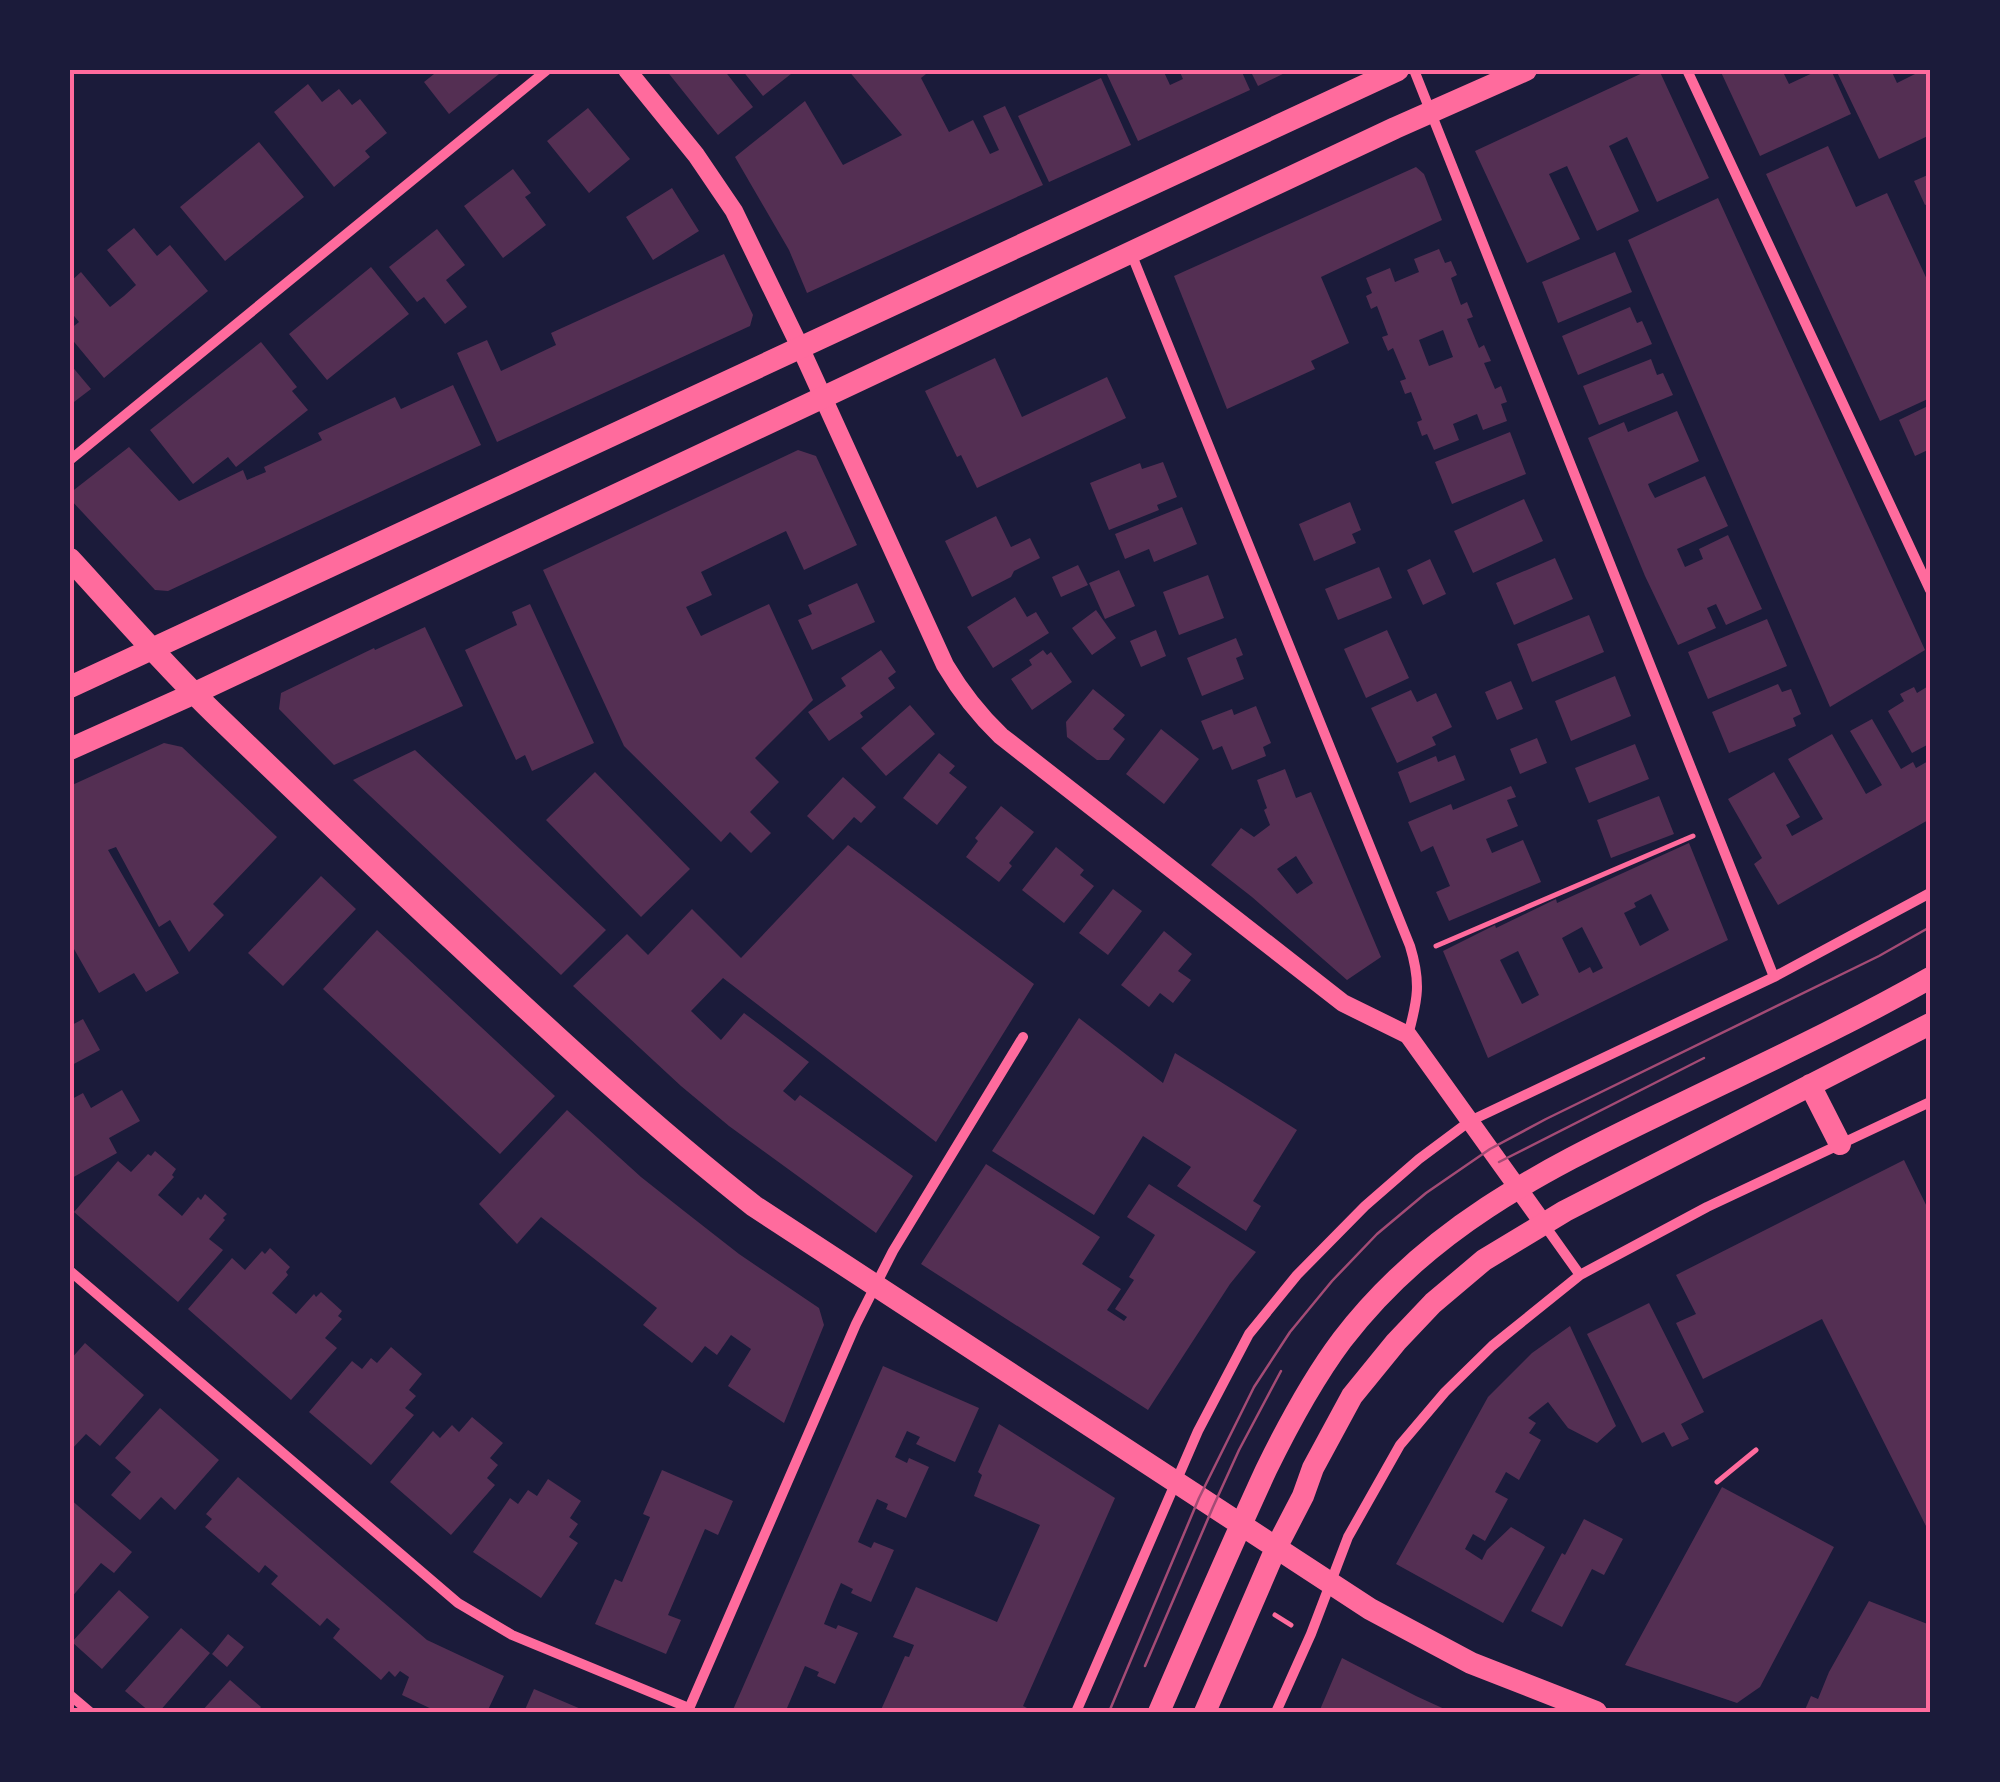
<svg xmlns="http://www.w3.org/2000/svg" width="2000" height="1782" font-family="'PT Sans',sans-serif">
	<rect width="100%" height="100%" fill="#1b1b3a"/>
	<path fill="#542f53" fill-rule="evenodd" d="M439 70H504L449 114 424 82Z
		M666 70H724L753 107 718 135Z
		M742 70H796L763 96Z
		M848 70H931L921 78 949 132 973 120 990 154 999 150 983 116 1005 106 1043 185 807 293 789 250 735 157 805 101 843 165 902 135Z
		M1105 70H1163L1170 85 1183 79 1179 70H1241L1250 90 1138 141Z
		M1250 70H1291L1258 86Z
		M1649 70H1659L1709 178 1657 202 1627 137 1609 146 1639 211 1597 231 1567 166 1549 174 1580 239 1527 263 1475 151Z
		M1720 70H1782L1789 84 1819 70H1831L1851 114 1760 156Z
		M1836 70H1891L1897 83 1923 70H1930V135L1879 159Z
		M1101 78 1131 145 1049 182 1018 116Z
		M308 84 322 102 339 89 352 105 360 99 387 133 365 151 370 157 334 187 274 112Z
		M588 108 630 159 589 193 547 141Z
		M259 142 304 197 225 261 180 207Z
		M1828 146 1856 207 1887 193 1930 286V398L1880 421 1766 174Z
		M1416 167 1424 174 1442 220 1321 277 1349 343 1311 361 1315 369 1227 409 1174 276Z
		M513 169 531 193 525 197 546 225 503 258 464 206Z
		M1930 174V203L1925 205 1914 181Z
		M672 188 699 231 653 260 626 217Z
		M1718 198 1925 650 1830 707 1628 240Z
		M134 228 157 256 170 245 208 291 104 378 70 337V329L79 322 70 311V282L81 272 110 307 124 296 136 285 107 250Z
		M437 229 465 265 446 280 467 307 445 324 424 297 417 302 389 267Z
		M1439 249 1445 263 1451 261 1457 275 1451 278 1461 305 1467 302 1473 317 1467 319 1479 348 1484 345 1491 361 1484 363 1495 389 1501 386 1507 402 1501 404 1507 421 1483 430 1477 414 1453 424 1459 440 1434 450 1427 434 1422 436 1417 422 1422 420 1411 392 1405 394 1400 381 1406 379 1393 348 1388 351 1382 337 1388 335 1377 306 1371 309 1366 296 1372 293 1366 278 1390 268 1395 282 1419 272 1414 259ZM1443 330 1453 357 1429 366 1419 340Z
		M1615 252 1632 292 1558 323 1542 282Z
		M724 254 753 315 750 326 497 442 457 353 487 340 501 371 556 345 551 333Z
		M371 267 409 314 327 380 289 334Z
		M1630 307 1637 323 1642 321 1652 344 1578 375 1562 336Z
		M261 342 297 387 292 391 308 410 236 467 228 457 193 484 150 430Z
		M995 358 1022 417 1107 377 1126 418 977 488 961 455 957 457 925 391Z
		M1651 359 1657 375 1663 373 1673 395 1599 425 1583 386Z
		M70 364 91 389 70 405Z
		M453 385 481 445 168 591 155 590 70 499V493L129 447 179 501 243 470 247 480 266 472 264 467 322 440 318 433 395 397 401 409Z
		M1930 405V449L1915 456 1899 420Z
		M1677 411 1699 461 1648 484 1650 489 1655 498 1705 476 1728 526 1677 549 1685 567 1703 559 1699 549 1728 535 1762 609 1726 625 1716 604 1707 608 1716 628 1678 645 1645 576 1588 438 1624 422 1628 432Z
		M1510 432 1526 474 1452 504 1435 462Z
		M798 450 816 456 857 545 804 570 786 531 701 572 712 595 686 607 701 636 769 604 813 700 755 758 779 782 750 812 771 833 751 853 730 832 721 842 624 746 543 570Z
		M1163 462 1177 497 1157 505 1159 510 1109 530 1090 483 1140 463 1142 469Z
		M1524 499 1543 541 1473 573 1454 531Z
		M1350 502 1361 530 1352 534 1356 543 1314 561 1299 524Z
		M1182 507 1197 544 1154 562 1149 549 1125 559 1115 534Z
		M996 516 1011 547 1030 538 1040 558 1014 571 1011 577 972 597 945 541Z
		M1555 558 1573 599 1514 625 1496 583Z
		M1430 559 1446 594 1423 605 1407 570Z
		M1078 565 1088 585 1061 597 1052 577Z
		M1379 567 1392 598 1338 620 1325 589Z
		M1119 570 1135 606 1105 619 1089 583Z
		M1208 575 1224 618 1179 635 1163 592Z
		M857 583 875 622 812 650 798 620 812 614 808 605Z
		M1015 597 1027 617 1036 612 1049 633 993 668 967 627Z
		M530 604 594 743 532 771 525 755 516 760 465 650 517 625 512 612Z
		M1096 610 1116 638 1092 655 1072 628Z
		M1589 615 1604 652 1532 682 1517 644Z
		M1767 619 1787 666 1708 699 1688 652Z
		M425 627 463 706 334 765 279 709 281 693 374 648 375 650Z
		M1156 630 1166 656 1141 667 1130 641Z
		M1387 630 1409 678 1366 698 1344 649Z
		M1236 638 1243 655 1236 658 1244 679 1202 696 1187 658Z
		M881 650 896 672 888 678 895 688 860 713 863 717 829 741 808 712 846 686 841 678Z
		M1043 650 1047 655 1051 652 1072 682 1032 710 1011 679 1032 665 1029 660Z
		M1615 676 1631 716 1571 741 1555 701Z
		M1511 681 1523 709 1497 720 1485 692Z
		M1778 684 1782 692 1791 689 1801 714 1793 718 1796 726 1729 753 1712 712Z
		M1930 685V751L1927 745 1912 753 1888 711 1904 701 1900 694 1914 687 1917 693Z
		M1093 689 1125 715 1113 729 1125 739 1109 760H1097L1067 737 1066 722Z
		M1411 690 1417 702 1436 693 1452 727 1432 737 1436 745 1397 763 1371 708Z
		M910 705 935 734 886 776 861 748Z
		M1256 706 1271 743 1263 747 1266 756 1232 770 1222 746 1213 750 1201 721 1232 709 1234 715Z
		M1872 719 1901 769 1913 762 1916 768 1930 760V819L1778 905 1754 864 1762 858 1728 799 1774 772 1800 817 1786 825 1792 836 1823 819 1788 759 1832 734 1866 794 1882 785 1850 731Z
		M1161 729 1199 759 1164 804 1126 774Z
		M1537 738 1547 763 1520 774 1510 749Z
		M164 743 182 747 277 837 213 904 224 915 189 952 170 920 159 927 116 847 108 850 179 973 146 992 134 973 99 993 70 942V786Z
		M1635 744 1649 779 1589 803 1575 768Z
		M415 750 606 930 561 975 353 780Z
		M939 753 955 766 949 773 967 787 937 825 903 798Z
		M1455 755 1465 780 1410 803 1398 772 1436 756 1438 762Z
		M1285 769 1296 798 1311 792 1381 957 1347 980 1252 897 1211 865 1241 828 1254 837 1270 825 1264 810 1267 808 1257 780ZM1296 856 1313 883 1297 894 1277 869Z
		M595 772 690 869 641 917 546 820Z
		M843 777 876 807 861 823 854 817 833 840 807 816Z
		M1511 786 1516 797 1507 800 1518 826 1486 839 1492 853 1523 840 1541 882 1449 921 1436 892 1450 886 1433 846 1421 852 1408 822 1451 804 1453 810Z
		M1659 796 1674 834 1611 858 1597 820Z
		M1001 806 1034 832 1009 863 1012 866 999 882 966 857 978 841 975 838Z
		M1689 843 1728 940 1488 1058 1443 951 1495 925 1496 928 1556 899 1557 903ZM1651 894 1669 930 1640 946 1624 913 1636 907 1634 903ZM1582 927 1603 968 1593 973 1590 967 1579 973 1562 938ZM1518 951 1539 995 1522 1004 1500 960Z
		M848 845 1034 984 936 1142 723 978 691 1011 721 1040 744 1013 809 1062 783 1091 795 1101 800 1095 913 1176 876 1233 729 1126 681 1086 573 986 627 934 648 955 692 909 741 958Z
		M1056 847 1084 870 1080 875 1094 886 1064 923 1022 890Z
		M321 876 356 909 283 986 248 953Z
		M1113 889 1142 911 1108 955 1079 933Z
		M377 930 555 1096 500 1154 323 989Z
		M1164 931 1192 954 1178 971 1191 980 1173 1003 1160 993 1149 1007 1121 985Z
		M1079 1018 1163 1083 1175 1053 1297 1130 1253 1201 1261 1206 1246 1231 1177 1186 1191 1167 1143 1136 1094 1215 992 1151Z
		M83 1019 100 1050 70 1066V1026Z
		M122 1090 140 1121 109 1138 117 1153 70 1179V1100L83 1093 91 1108Z
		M567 1110 641 1177 684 1211 739 1254 819 1308 824 1325 784 1423 728 1386 751 1349 731 1335 717 1355 705 1346 692 1363 643 1325 657 1308 541 1217 517 1244 479 1204Z
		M155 1151 176 1169 172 1175 174 1177 158 1195 182 1216 198 1197 201 1200 205 1194 227 1214 223 1218 225 1220 209 1239 223 1250 178 1302 74 1212 118 1161 131 1172 148 1154 151 1156Z
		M1904 1160 1930 1213V1534L1822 1319 1703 1379 1676 1323 1696 1314 1676 1275Z
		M986 1164 1100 1237 1082 1264 1121 1289 1107 1310 1124 1321 1127 1317 1115 1309 1134 1280 1129 1277 1155 1235 1127 1217 1149 1184 1256 1252 1230 1284 1148 1410 921 1264Z
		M270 1248 290 1267 286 1272 288 1275 272 1293 296 1314 314 1294 316 1297 321 1292 342 1311 338 1316 342 1319 325 1338 337 1348 291 1400 188 1309 232 1258 245 1270 262 1251 265 1254Z
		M1649 1303 1704 1412 1681 1424 1689 1439 1672 1447 1664 1432 1642 1443 1587 1334Z
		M1570 1326 1616 1426 1597 1443 1568 1428 1548 1402 1528 1418 1536 1423 1529 1433 1541 1440 1519 1480 1506 1472 1495 1492 1508 1499 1485 1541 1473 1534 1465 1549 1482 1560 1487 1550 1511 1527 1545 1547 1503 1623 1396 1564 1488 1397 1532 1353Z
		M85 1343 144 1395 100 1446 86 1434 70 1451V1360Z
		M391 1347 422 1374 409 1390 416 1396 405 1408 414 1415 371 1465 309 1412 352 1361 362 1369 371 1358 377 1363Z
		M883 1366 979 1408 955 1462 916 1444 920 1437 907 1431 895 1457 907 1463 909 1458 929 1467 906 1518 886 1509 888 1504 877 1499 858 1542 871 1548 874 1542 894 1550 871 1602 851 1593 853 1589 841 1583 832 1604 824 1624 836 1629 838 1625 858 1633 835 1684 817 1676 819 1672 805 1666 787 1708 796 1712H732Z
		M160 1408 219 1460 175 1510 161 1497 140 1520 111 1495 131 1472 115 1458Z
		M472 1417 503 1443 490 1458 498 1465 487 1478 495 1485 451 1535 390 1482 433 1431 440 1438 452 1425 459 1432Z
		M999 1424 1115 1498 1023 1706 1027 1708 1026 1712H880L905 1656 909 1657 914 1645 893 1637 916 1587 997 1622 1040 1525 974 1496 982 1475 978 1472Z
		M662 1470 733 1501 718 1535 705 1529 668 1615 681 1620 666 1654 595 1624 615 1579 622 1582 650 1517 643 1514Z
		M238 1477 427 1640 504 1676 487 1712H438L402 1695 409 1677 400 1671 395 1677 389 1671 381 1680 333 1638 340 1629 333 1623 327 1618 320 1626 271 1584 278 1576 265 1565 259 1573 205 1527 212 1519 206 1514Z
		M548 1479 581 1501 570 1518 578 1524 569 1537 578 1543 541 1598 473 1552 510 1498 518 1504 528 1490 537 1496Z
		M1722 1487 1834 1547 1760 1687 1737 1703 1625 1665Z
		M70 1499 132 1552 114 1573 101 1563 70 1599Z
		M1584 1519 1623 1539 1604 1575 1592 1569 1562 1627 1531 1611 1562 1553 1565 1555Z
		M119 1590 149 1617 102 1669 72 1642Z
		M1869 1601 1930 1625V1712H1804L1811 1696 1818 1699 1829 1672Z
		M181 1628 210 1653 159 1712H150L125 1691Z
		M228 1634 244 1647 227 1667 212 1654Z
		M1342 1658 1416 1696 1451 1712H1319Z
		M230 1680 261 1707 257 1712H201Z
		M534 1689 588 1712H524Z"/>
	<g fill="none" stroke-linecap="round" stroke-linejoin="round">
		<path stroke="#ff6b9d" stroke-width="5" d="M1436 946 1693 836
			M1717 1482 1756 1450
			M1275 1615 1291 1625"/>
		<path stroke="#ff6b9d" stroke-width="10" d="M1414 70 1774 977
			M1687 70 1930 590
			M1131 253 1410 946C1421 982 1418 999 1408 1035
			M70 460 547 70
			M1543 1223 1580 1275
			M70 1271 458 1603 512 1635 689 1708
			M70 1695 90 1712
			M688 1711 856 1324 893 1251 1023 1037
			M1076 1712 1198 1431 1249 1334 1297 1275 1365 1206 1419 1159 1470 1121 1774 977 1930 893
			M1276 1712 1311 1634 1348 1537 1400 1445 1445 1392 1492 1346 1580 1275 1707 1207 1930 1102"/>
		<path stroke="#ff6b9d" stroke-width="18" d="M627 70 696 155 734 211 800 347 945 665C961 692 978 714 1001 736L1343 1003 1408 1035 1543 1223"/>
		<path stroke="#ff6b9d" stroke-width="22" d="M70 559C118 611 164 665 215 714 296 792 376 869 458 945 554 1035 650 1124 754 1206L1370 1609 1471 1663 1596 1712
			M70 687 1398 70
			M70 749 195 693 1395 128 1526 70
			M1810 1085 1840 1144
			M1159 1712C1194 1631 1229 1550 1266 1470 1288 1425 1312 1380 1342 1340 1427 1229 1538 1173 1660 1114 1750 1070 1842 1028 1930 978
			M1205 1712 1276 1548 1303 1496 1313 1468 1352 1396 1396 1342 1433 1303 1484 1260 1565 1211 1930 1024"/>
		<path stroke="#a44b75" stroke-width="2.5" d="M1499 1162 1704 1058
			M1145 1666 1213 1507 1239 1450 1281 1371
			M1109 1712 1199 1498 1254 1387 1290 1332 1332 1281 1377 1234 1426 1193 1490 1149 1546 1119 1879 956 1930 927"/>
	</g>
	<rect width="2000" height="1782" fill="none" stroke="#1b1b3a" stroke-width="145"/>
	<rect x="72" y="72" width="1856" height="1638" fill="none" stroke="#ff6b9d" stroke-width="4"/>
</svg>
